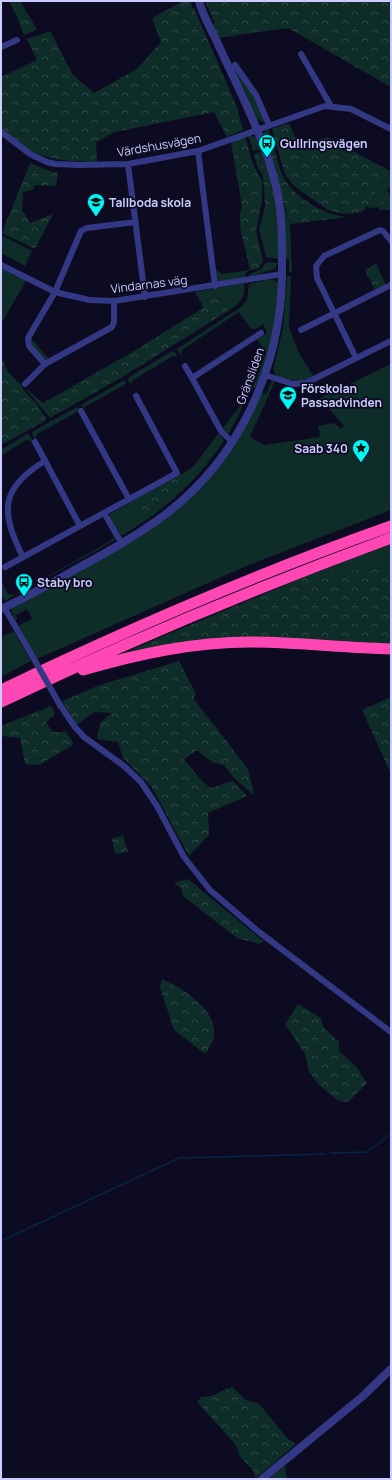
<svg xmlns="http://www.w3.org/2000/svg" width="392" height="1480" font-family="Manrope,sans-serif">
	<defs>
		<pattern id="forest-crowns" width="20" height="18" patternUnits="userSpaceOnUse"><rect width="20" height="18" fill="#0e2c28"/><path d="M2 6a3 3 0 1 1 6 0M12 15a3 3 0 1 1 6 0" fill="none" stroke="#304948"/></pattern>
	</defs>
	<rect width="100%" height="100%" fill="#0d0b22"/>
	<path fill="#0e2c28" d="M9 1H20L27 13 17 17Z
		M229 59 257 100 265 121 262 122 258 119 256 120 243 87 237 78Z
		M268 128 273 144 265 147 263 134Z
		M248 135 255 137 261 149 253 151Z
		M261 152 266 167H268L271 178 268 179 257 153Z
		M390 171 391 185 387 191 391 196V210H379V207H382L373 196Z
		M277 204 279 235 278 259 266 257 259 229 265 206Z
		M283 205 290 224 292 272H289V259H286Z
		M3 236 32 251 25 266 1 253V241Z
		M267 262 278 263 275 269 248 277 250 274 260 270Z
		M1 268 26 281 1 324Z
		M215 269 222 274 250 270 246 273 245 278 220 282 216 279Z
		M289 276H291L289 328 300 355 314 377C299 384 289 380 275 375V372L273 370 283 328 287 277Z
		M270 279 276 281 278 284 275 329 257 388 253 387 228 435 223 428 247 397 256 380 266 353 257 339 267 333 263 324 256 329H251L239 312 182 350 181 356 177 349 241 307 247 300 249 284Z
		M244 283C246 299 240 303 228 311L216 294 201 303 195 292Z
		M31 338 49 359H43L32 346Z
		M172 351 175 352 177 357 173 356 132 381 131 385 128 380 129 377Z
		M391 364V510L244 567 37 659 18 626 32 619 27 609 16 615 17 619 15 620 11 609 179 508 253 412 261 394 267 393 272 380 275 381 250 437 264 445 320 437 318 426 334 423 341 429 344 426 320 398Z
		M124 380 126 384 83 408 81 405Z
		M77 407 79 411 37 434 35 440 32 433 33 431Z
		M219 433 224 441 204 468 202 467 188 478 182 474 192 468Z
		M27 434 29 435 34 443 32 444 31 441 26 440 1 456V450Z
		M150 491 153 496 141 514 152 516 122 536 110 519V514Z
		M114 535 115 540 108 544 5 601C0 596 1 588 1 581L8 594 15 595 112 540Z
		M391 544V568L314 573Z
		M12 632 15 633 31 661 1 677V637Z"/>
	<path fill="url(#forest-crowns)" d="M183 1H191L192 9 194 8 237 107 243 130 227 137 214 112 115 132 96 142 97 162C56 161 33 159 1 129V77L37 60 27 39 50 31 73 75 94 93 137 69 161 42 152 18Z
		M205 1H391V87L288 28 218 38 212 24 215 23Z
		M27 13 37 29 24 35 17 17Z
		M289 123 299 146 327 137 390 171 373 196 379 197 384 202 382 207 370 208 367 206 362 212 344 214 328 210 294 186 285 174 272 129Z
		M245 136 253 164 262 181V201L256 231 263 261 258 269 250 270C247 252 235 222 242 206L231 142Z
		M274 147C277 158 279 170 285 180 297 199 326 216 349 217L290 224 267 150Z
		M257 153 268 178H271L277 204 265 206 263 176 257 166 254 154Z
		M30 163 52 172H58L56 186 35 185 33 190 23 192 22 210 30 223 53 214 35 249 2 233Z
		M376 264 386 285 375 290 365 270Z
		M216 294 228 311 124 376 50 418 25 388 43 403 136 350 203 308 201 303Z
		M1 355 8 372 21 385 24 391 36 403 46 418 45 421 1 445Z
		M202 467 204 468C188 486 171 502 152 516L141 514 139 504 153 496 150 491 182 474 189 477Z
		M391 568V644L277 639 122 656 121 654 314 573Z
		M179 661 196 694 193 698 248 769 254 795 235 779 224 765 212 762 197 750 184 759 203 782 211 788 233 781 247 796 208 813 209 835 189 856 151 786 123 758 118 742 97 739 100 723 112 713 94 712 77 725 62 701 100 685Z
		M391 697V774L362 710Z
		M51 706 55 713 46 723 53 732H66L74 744 39 765 25 764 20 738 1 736V726Z
		M123 836 128 852 115 854 112 838Z
		M188 879 263 941 260 944 237 938 183 896 181 888 174 883Z
		M162 979C190 992 233 1020 205 1054L174 1030 160 987Z
		M298 1004 321 1018 323 1027 339 1042V1051L357 1068 367 1083 348 1102 339 1101 320 1086 309 1072 305 1054 285 1024Z
		M232 1387 246 1400 257 1403 261 1406 287 1438 296 1444 256 1478 252 1469 240 1457 236 1445 197 1402 201 1397 211 1396Z
		M285 1466 287 1479H269Z"/>
	<g fill="none" stroke-linecap="round" stroke-linejoin="round">
		<path stroke="#072445" stroke-width="1.5" d="M330 1153 367 1152 391 1134
			M1 1241 179 1158 325 1154"/>
		<path stroke="#333885" stroke-width="6" d="M1 47 17 40
			M301 54 331 106
			M235 65 256 95 269 125
			M1 132 30 154 47 162 55 164 80 165 128 164 198 151 325 106 351 109 391 129
			M198 151 215 286
			M128 164 145 297
			M1 265 55 292 89 300 114 301 282 274
			M301 330 391 285
			M356 358 317 278 316 266 324 256 380 230 383 231 391 241
			M45 364 29 346 28 338 55 292 81 231 87 228 136 222
			M185 366 192 378
			M265 375 293 384 306 383 391 341
			M25 384 45 364 112 327 114 322V301
			M81 411 129 499
			M35 442 80 526
			M232 442 221 431 192 378 261 333
			M104 513 122 544
			M23 557C0 512 0 488 45 461
			M5 567 177 473 136 396
			M4 607 30 652
			M60 705 75 727 84 737 124 766 141 782 157 806 184 857 210 890 259 932 391 1032"/>
		<path stroke="#333885" stroke-width="8" d="M1 609C28 597 53 582 78 568 108 552 138 535 166 514 239 458 280 369 282 277 282 248 283 219 277 190 265 139 239 90 217 42 211 29 203 16 199 1
			M262 1479 363 1396 391 1369"/>
		<path stroke="#ff47b3" stroke-width="11" d="M83 670C138 654 193 642 251 642 297 642 344 648 391 649
			M1 690C128 629 258 573 391 526
			M1 702C128 641 258 587 391 538"/>
		<path stroke="#333885" stroke-width="6" d="M30 652 60 705"/>
	</g>
	<defs>
		<symbol id="bus-pin" viewBox="-11 -11 22 30"><path d="M0 17L-7.5 6A9.5 9.5 0 1 1 7.5 6Z" fill="#00f7f6" stroke="#0d0b22"/><path d="M-5-6H5V4H4V6H2V4H-2V6H-4V4H-5ZM-3.5-4V0h7V-4ZM-3.5 1.2v1.5H-2V1.2ZM2 1.2v1.5H3.5V1.2Z" fill="#111"/></symbol>
		<symbol id="school-pin" viewBox="-11 -11 22 30"><path d="M0 17L-7.5 6A9.5 9.5 0 1 1 7.5 6Z" fill="#00f7f6" stroke="#0d0b22"/><path d="M0-5L7-2L0 1L-7-2ZM-4 1L0 2.5L4 1V4Q0 6-4 4Z" fill="#111"/></symbol>
		<symbol id="sight-pin" viewBox="-11 -11 22 30"><path d="M0 17L-7.5 6A9.5 9.5 0 1 1 7.5 6Z" fill="#00f7f6" stroke="#0d0b22"/><path d="M0-6L1.8-2.2L6-1.7L2.9 1.2L3.7 5.4L0 3.3L-3.7 5.4L-2.9 1.2L-6-1.7L-1.8-2.2Z" fill="#111"/></symbol>
	</defs>
	<g fill-rule="evenodd">
		<use href="#bus-pin" x="257" y="133" width="20" height="27"/>
		<use href="#school-pin" x="86" y="192" width="20" height="27"/>
		<use href="#school-pin" x="278" y="385" width="20" height="27"/>
		<use href="#sight-pin" x="351" y="438" width="20" height="27"/>
		<use href="#bus-pin" x="14" y="572" width="20" height="27"/>
	</g>
	<g text-anchor="middle" dominant-baseline="central" stroke-width="3.5" stroke-linejoin="round" paint-order="stroke">
		<g font-size="12" font-weight="bold" fill="#cdccff" stroke="#0d0b22" text-anchor="start">
			<text x="280" y="143">Gullringsvägen</text>
			<text x="109" y="202">Tallboda skola</text>
			<text x="301" y="388">Förskolan<tspan x="301" dy="14">Passadvinden</tspan></text>
			<text x="348" y="448" text-anchor="end">Saab 340</text>
			<text x="37" y="582">Staby bro</text>
		</g>
		<g font-size="12" fill="#cdccff" stroke="#0d0b22">
			<text transform="translate(159 145) rotate(-10)">Värdshusvägen</text>
			<text transform="translate(149 284) rotate(-7)">Vindarnas väg</text>
			<text transform="translate(250 376) rotate(-70)">Gränsliden</text>
		</g>
	</g>
	<rect width="392" height="1480" fill="none" stroke="#cdccff" stroke-width="4"/>
</svg>
